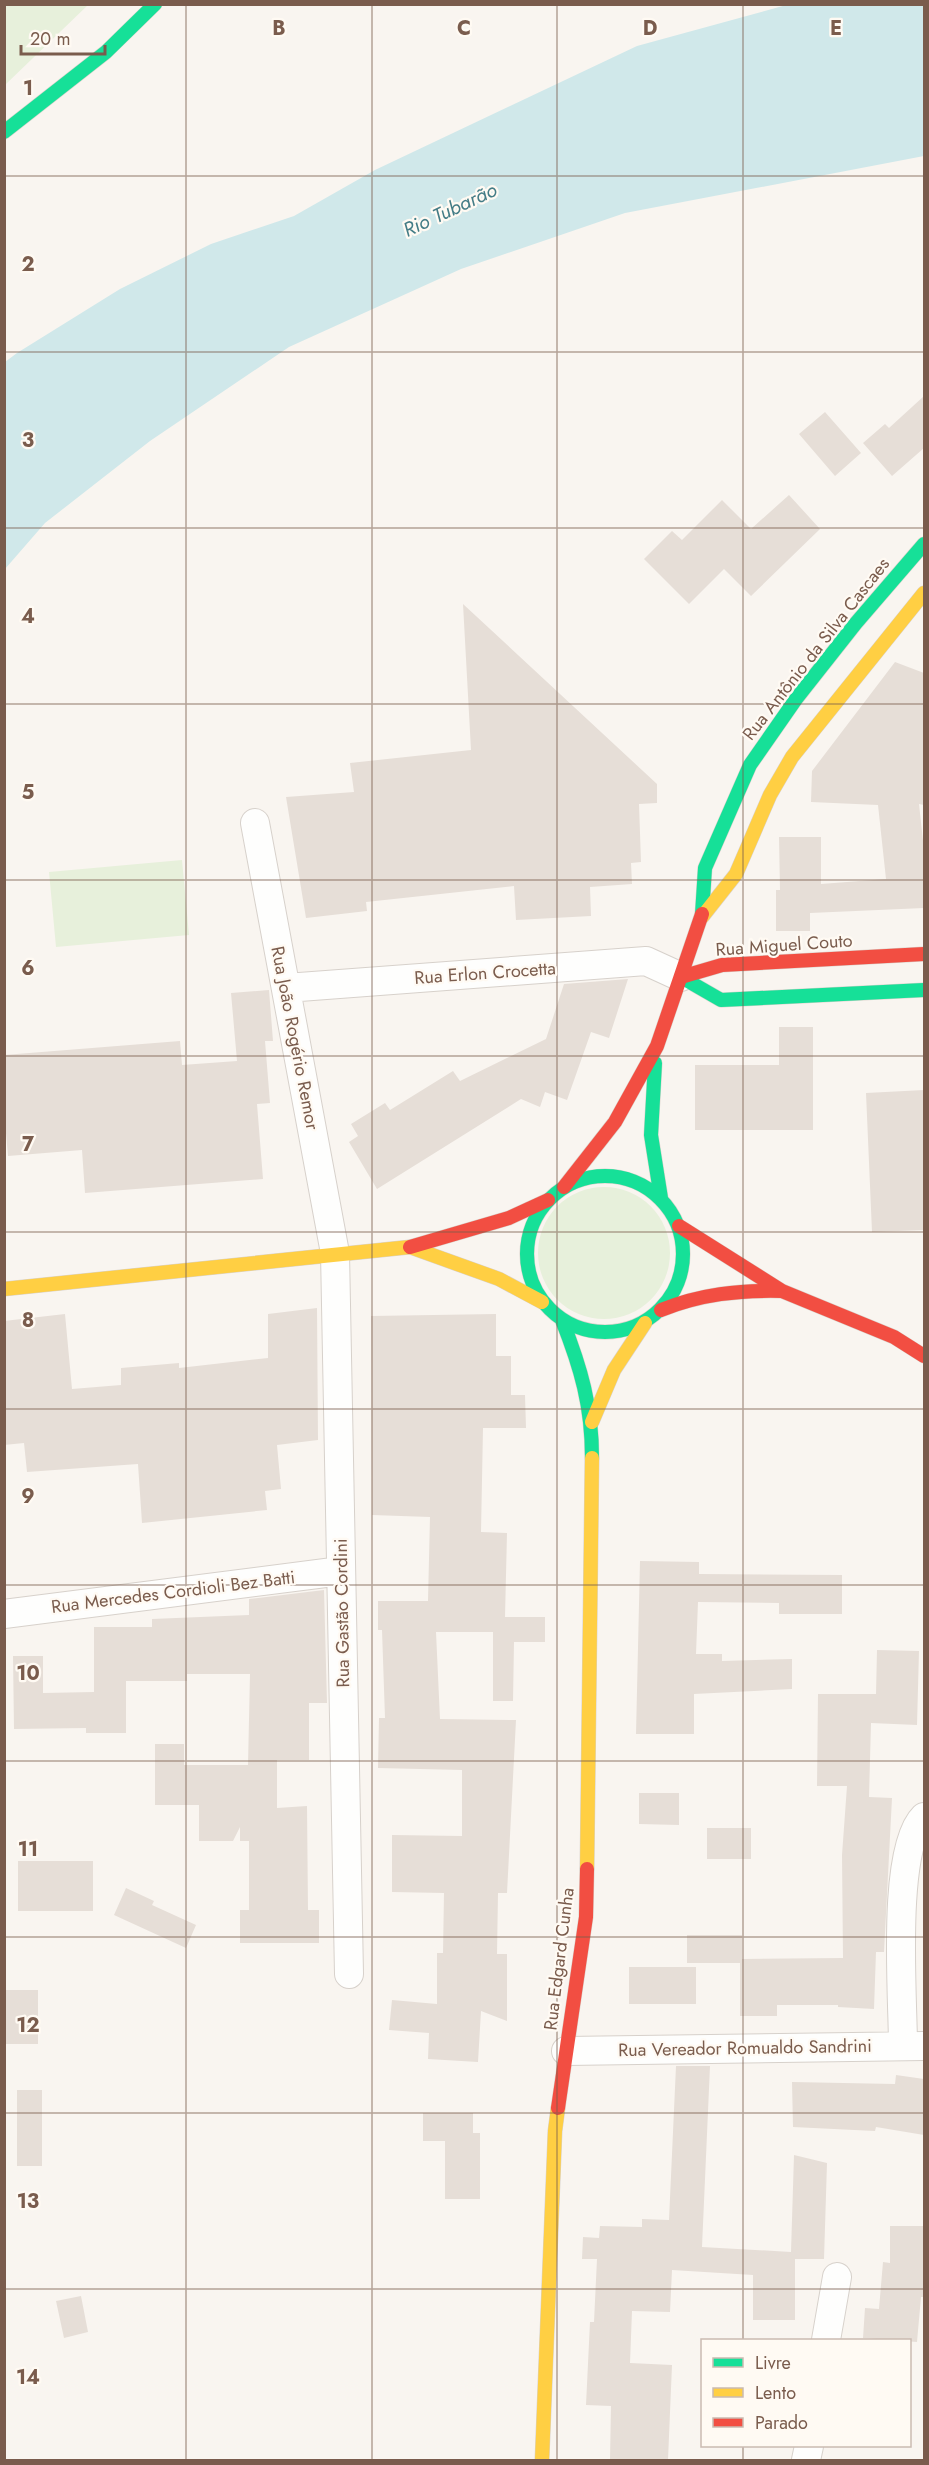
<svg xmlns="http://www.w3.org/2000/svg" width="929" height="2465" font-family="Jost,sans-serif">
	<rect width="100%" height="100%" fill="#f9f5f0"/>
	<path fill="#e7f0db" d="M5 4H88V5L5 85Z
		M182 860 189 935 56 947 49 872Z
		M538 1253a66 66 0 1 1 132 0a66 66 0 1 1-132 0Z"/>
	<path fill="#d0e8ea" d="M790 4 924 5V156L625 213 461 269 289 347 150 441 45 523 5 569V362L17 353 120 289 211 244 294 216 375 170 637 46Z"/>
	<path fill="#e6ded7" d="M924 396V448L892 476 863 443 885 424 889 428Z
		M825 412 861 453 835 476 799 434Z
		M789 495 820 529 751 596 724 569 689 604 644 559 672 531 682 540 722 500 751 529Z
		M463 604 657 784V803L639 804 641 862 631 863 632 884 590 887 591 916 516 920 514 886 366 902 367 911 306 918 286 797 354 792 350 763 471 750Z
		M895 662 924 673V805L919 804 924 850V908L810 913V931H776V890H780L779 837H821V884L886 879 878 805 811 802 812 771Z
		M628 979 609 1038 591 1032 567 1100 545 1092 540 1107 521 1099 377 1189 349 1142 358 1136 351 1124 385 1103 390 1110 453 1071 460 1081 546 1039 564 984Z
		M269 990 273 1041H265L270 1103 257 1104 263 1179 85 1193 82 1150 8 1156 4 1110V1055L180 1041 182 1065 237 1061 231 993Z
		M779 1027H813V1130H695V1065H779Z
		M924 1090V1230L872 1232 866 1093Z
		M317 1308 318 1440 277 1445 281 1489 265 1491 267 1510 142 1523 138 1464 27 1472 24 1443 4 1445V1321L65 1314 72 1389 121 1385V1368L179 1363V1368L268 1358V1314Z
		M496 1314V1356H511V1395H525L526 1428H483L481 1532 507 1533 505 1617H545V1642H514L513 1701H493V1632H436L440 1719 516 1720 507 1893H498L497 1954H507V2021L481 2011 478 2062 428 2059 429 2033 389 2030 392 2000 437 2004V1953H443L444 1893 392 1892V1835L462 1836V1770L378 1768 379 1718H385L382 1630H378V1601H428L430 1517 372 1515 371 1316Z
		M640 1561 699 1562V1574L842 1575V1614H779V1603L698 1602 696 1654H722V1661L792 1659V1689L694 1694V1734H636Z
		M324 1590 327 1703H309V1760H277V1808L307 1806 308 1910H319V1943H240V1910H249V1841H240V1827L233 1841H199V1805H155V1744H184V1765H248L250 1674H187V1681H126V1733H86V1728L14 1729 13 1656H43V1693L94 1692V1627H152V1619L249 1615V1599Z
		M877 1650 919 1651 917 1725 871 1723 869 1797 892 1798 884 1952H876L874 2009 838 2007V2005H777V2016H740V1963H687V1935H742V1959L843 1958 842 1855 847 1786H817L818 1694H876Z
		M639 1793H679V1825L639 1824Z
		M707 1828H751V1859H707Z
		M18 1861H93V1911H18Z
		M126 1888 154 1901 152 1905 196 1925 186 1948 114 1915Z
		M629 1967H696V2004H629Z
		M4 1990H38V2044H4Z
		M676 2066H710L702 2247 791 2252 794 2155 827 2163 824 2259H795V2320H753V2275L672 2270 670 2312 632 2311 630 2363 672 2365 668 2460H610L611 2406 586 2405 590 2322H594L597 2259H582L583 2237 599 2238 600 2226 642 2227V2219L669 2220Z
		M896 2075 924 2079V2135L876 2127 875 2131 793 2127 792 2082 895 2084Z
		M17 2090H42V2166H17Z
		M423 2113H473V2133H480V2199H445V2141H423Z
		M890 2226H924V2297H921L917 2342 863 2338 865 2308 879 2309 883 2262 890 2263Z
		M81 2296 88 2332 64 2338 56 2301Z"/>
	<g fill="none" stroke-linecap="round" stroke-linejoin="round">
		<defs>
			<path id="street" d="M255 823 335 1253 349 1974
				M286 988 646 961 681 977
				M4 1614 341 1571
				M903 2046C903 1998 891 1849 924 1817
				M566 2051 924 2046
				M826 2340 837 2277
				M806 2460 809 2446"/>
			<path id="fast" d="M4 132 106 52 155 4
				M702 914 705 868 750 765 796 699 856 623 924 544
				M681 977 721 1000 924 990
				M655 1063 651 1135 661 1198
				M527 1254a78 78 0 1 1 156 0a78 78 0 1 1-156 0Z
				M562 1320C581 1368 592 1406 592 1458"/>
			<path id="slow" d="M702 917 736 874 770 795 792 757 924 593
				M410 1247 499 1279 542 1302
				M4 1289 410 1247
				M592 1422 614 1370 645 1323
				M587 1869 592 1458
				M542 2460 555 2131 558 2108"/>
			<path id="jam" d="M681 977 722 965 924 954
				M564 1187 615 1122 657 1046 702 914
				M679 1226 782 1291 894 1337 924 1356
				M410 1247 509 1218 548 1200
				M661 1310C701 1294 739 1290 782 1291
				M558 2108 586 1917 587 1869"/>
		</defs>
		<use href="#street" stroke="#d7d1cb" stroke-width="30"/>
		<use href="#fast" stroke="#d9d2cb" stroke-width="15"/>
		<use href="#slow" stroke="#d9d2cb" stroke-width="15"/>
		<use href="#jam" stroke="#d9d2cb" stroke-width="15"/>
		<use href="#street" stroke="#fefefd" stroke-width="28"/>
		<use href="#fast" stroke="#16e098" stroke-width="14"/>
		<use href="#slow" stroke="#ffcf43" stroke-width="14"/>
		<use href="#jam" stroke="#f24e42" stroke-width="14"/>
	</g>
	<path fill="none" stroke="#7a5c4d" stroke-width="1.5" stroke-opacity="0.55" d="M186 4V2460M372 4V2460M557 4V2460M743 4V2340M4 176H924M4 352H924M4 528H924M4 704H924M4 880H924M4 1056H924M4 1232H924M4 1409H924M4 1585H924M4 1761H924M4 1937H924M4 2113H924M4 2289H924M743 2446V2460"/>
	<g text-anchor="middle" dominant-baseline="central" stroke-width="4.5" stroke-linejoin="round" paint-order="stroke">
		<g font-size="18" fill="#7a5c4d" stroke="#fffaf3">
			<text transform="translate(816 649) rotate(-52)">Rua Antônio da Silva Cascaes</text>
			<text transform="translate(784 945) rotate(-4)">Rua Miguel Couto</text>
			<text transform="translate(485 973) rotate(-4)">Rua Erlon Crocetta</text>
			<text transform="translate(295 1038) rotate(79)">Rua João Rogério Remor</text>
			<text transform="translate(173 1592) rotate(-7)">Rua Mercedes Cordioli Bez Batti</text>
			<text transform="translate(342 1613) rotate(-91)">Rua Gastão Cordini</text>
			<text transform="translate(559 1959) rotate(-83)">Rua Edgard Cunha</text>
			<text transform="translate(745 2048) rotate(-1)">Rua Vereador Romualdo Sandrini</text>
		</g>
		<g font-size="20" font-style="italic" fill="#437c86" stroke="#fffaf3">
			<text transform="translate(450 210) rotate(-25)">Rio Tubarão</text>
		</g>
	</g>
	<g font-size="20" text-anchor="middle" font-weight="bold" fill="#7a5c4d" stroke="#fffaf3" stroke-width="4.5" stroke-linejoin="round" paint-order="stroke">
		<text x="279" y="35">B</text>
		<text x="464" y="35">C</text>
		<text x="650" y="35">D</text>
		<text x="836" y="35">E</text>
		<text x="28" y="95">1</text>
		<text x="28" y="271">2</text>
		<text x="28" y="447">3</text>
		<text x="28" y="623">4</text>
		<text x="28" y="799">5</text>
		<text x="28" y="975">6</text>
		<text x="28" y="1151">7</text>
		<text x="28" y="1327">8</text>
		<text x="28" y="1503">9</text>
		<text x="28" y="1680">10</text>
		<text x="28" y="1856">11</text>
		<text x="28" y="2032">12</text>
		<text x="28" y="2208">13</text>
		<text x="28" y="2384">14</text>
	</g>
	<rect width="929" height="2465" fill="none" stroke="#7a5c4d" stroke-width="12"/>
	<rect x="701" y="2339" width="210" height="108" fill="#fffaf3" stroke="#cabbb1" stroke-width="1.5"/>
	<rect x="713" y="2358" width="30" height="9" fill="#16e098" stroke="#cabbb1" stroke-width="1.5"/>
	<text x="755" y="2369" font-size="18" fill="#7a5c4d">Livre</text>
	<rect x="713" y="2388" width="30" height="9" fill="#ffcf43" stroke="#cabbb1" stroke-width="1.5"/>
	<text x="755" y="2399" font-size="18" fill="#7a5c4d">Lento</text>
	<rect x="713" y="2418" width="30" height="9" fill="#f24e42" stroke="#cabbb1" stroke-width="1.5"/>
	<text x="755" y="2429" font-size="18" fill="#7a5c4d">Parado</text>
	<path d="M21 45v9h84v-9" fill="none" stroke="#7a5c4d" stroke-width="3"/>
	<text x="30" y="45" font-size="18" fill="#7a5c4d" stroke="#fffaf3" stroke-width="4.5" paint-order="stroke">20 m</text>
</svg>
